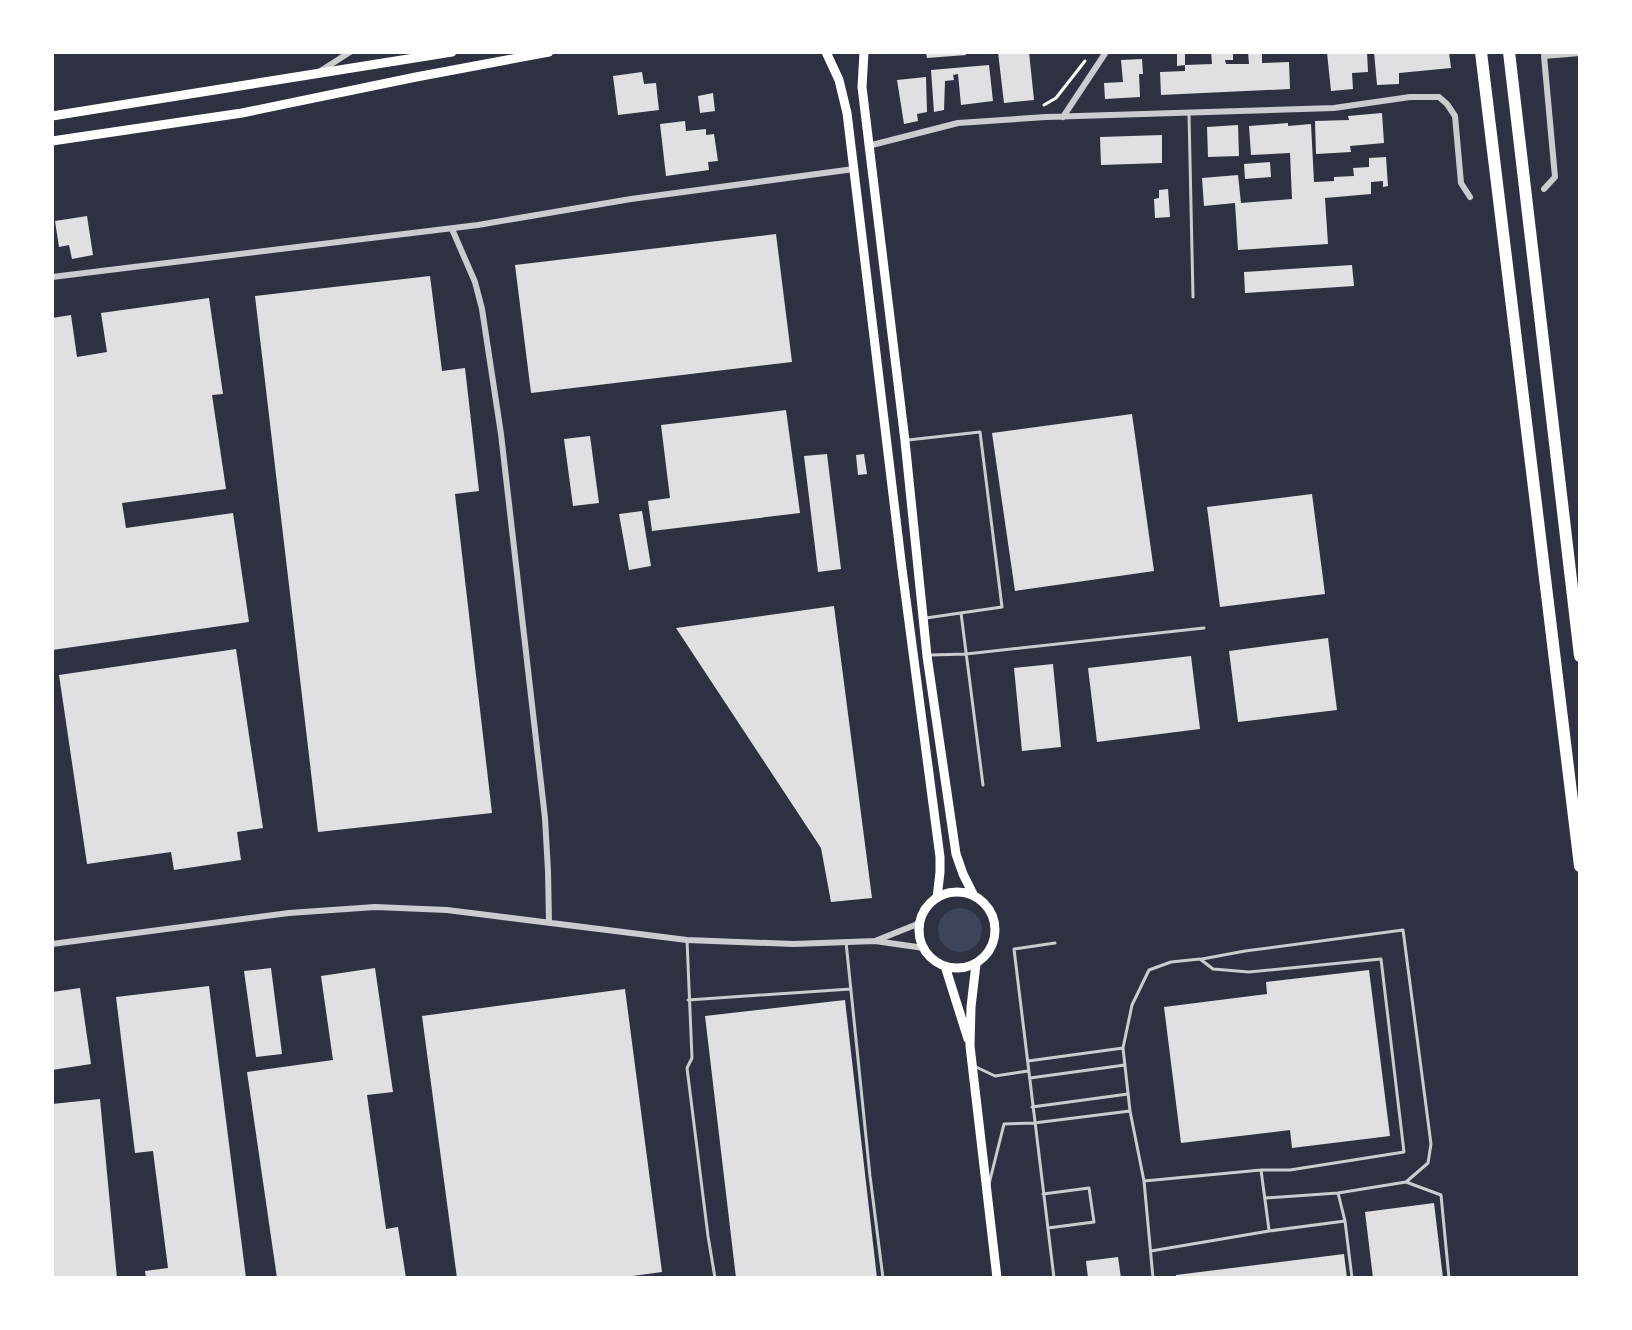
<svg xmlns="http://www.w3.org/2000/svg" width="1632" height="1330" font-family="Montserrat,sans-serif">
	<rect width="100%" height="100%" fill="#2d3142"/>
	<path fill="#3c4559" d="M938 930a22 22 0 1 1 44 0a22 22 0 1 1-44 0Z"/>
	<path fill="#e0e0e3" d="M926 52H966V55L927 58Z
		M998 52H1029L1034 100 1004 103Z
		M1177 52H1185V65L1177 66Z
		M1211 52H1233V60H1225L1226 64H1249L1248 52H1262V63L1289 62 1290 89 1161 95 1160 72 1185 71V65L1212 64Z
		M1340 52H1367L1368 72 1352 73 1353 89 1331 91 1327 53Z
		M1374 52H1449L1451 68 1399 73V84L1377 85Z
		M1142 59 1143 74H1139L1140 97 1105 99 1104 83 1123 82 1121 60Z
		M989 65 993 101 961 105 958 74 953 75 954 80 945 81 944 110 934 112 931 70Z
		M642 72 644 84 656 83 659 110 618 115 613 76Z
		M926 77 927 112 917 114 918 121 904 124 897 80Z
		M713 93 715 111 700 113 698 96Z
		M1382 113 1384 143 1350 146 1351 152 1316 154 1315 121 1349 120 1348 116Z
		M685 121 686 131 706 129V135L714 134 718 161 708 162 709 170 666 176 660 124Z
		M1288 123V126L1311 124 1314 182 1334 181V177L1354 176 1353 168 1369 167V158L1386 157 1388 186 1383 187V181L1371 182V194L1325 198 1328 244 1238 250 1235 203 1204 206 1202 178 1238 175 1241 203 1292 199 1290 153 1251 155 1249 126Z
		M1238 125 1239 156 1208 157 1207 127Z
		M1162 135V163L1101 165 1100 137Z
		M1270 162 1271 177 1245 179 1244 164Z
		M1168 189 1170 217 1155 218 1154 199 1159 198V190Z
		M87 216 93 255 72 259 69 245 59 247 55 221Z
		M776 234 792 362 531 393 515 265Z
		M1352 265 1354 286 1245 293 1244 272Z
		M430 276 442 371 465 368 479 491 455 494 492 813 318 832 255 296Z
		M209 298 223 394 212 395 226 489 122 503 126 528 233 513 249 622 52 650V318L71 315 77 357 107 352 101 313Z
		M786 410 800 513 652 531 648 501 670 498 661 425Z
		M1132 414 1154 571 1015 591 992 433Z
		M590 436 599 503 573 506 564 439Z
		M827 454 841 569 818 572 804 456Z
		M864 454 867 474 858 475 856 455Z
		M1312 494 1325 594 1220 607 1207 507Z
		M642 511 651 566 629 570 619 514Z
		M834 606 872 898 831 902 821 848 676 628Z
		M1328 638 1337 710 1238 722 1229 651Z
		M236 649 263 828 237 832 241 860 174 870 171 852 87 864 59 675Z
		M1191 656 1200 729 1097 742 1088 668Z
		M1053 664 1061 747 1022 751 1014 668Z
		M271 968 282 1054 256 1057 244 971Z
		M375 968 393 1092 367 1095 386 1229 398 1227 406 1278H277L247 1072 333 1060 321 976Z
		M1369 970 1390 1136 1292 1148 1290 1130 1181 1143 1164 1007 1267 994 1266 982Z
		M209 986 246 1278H146L145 1271 168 1268 153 1151 135 1153 116 997Z
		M80 988 91 1064 52 1070V992Z
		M625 989 662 1272 618 1278H457L422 1016Z
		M845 1000 877 1278H736L705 1016Z
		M100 1099 117 1278H52V1104Z
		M1434 1203 1443 1278H1373L1365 1212Z
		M1344 1254 1347 1278H1176V1275Z
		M1118 1257 1121 1278H1088L1086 1261Z"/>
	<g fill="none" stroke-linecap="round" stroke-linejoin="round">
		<path stroke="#fff" stroke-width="3" d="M1044 105 1056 98 1085 61"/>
		<path stroke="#caccd0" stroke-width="3" d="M1189 114 1193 297
			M908 440 980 432 1002 607 926 618
			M961 613 983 785
			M931 655 966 654 1204 628
			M687 940 692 1058 687 1068 708 1236 715 1278
			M846 942 870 1176 883 1278
			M1202 959 1245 951 1403 930 1431 1144 1428 1163 1406 1182 1338 1193 1266 1198
			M688 1000 851 989
			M1028 1061 1123 1048
			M974 1066 995 1076 1028 1071
			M1030 1078 1125 1065
			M1032 1107 1128 1094
			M1261 1170 1269 1230
			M1144 1181 1261 1170H1290L1404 1152 1381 959 1249 972 1213 969 1200 959 1171 962 1149 970 1132 1005 1123 1048 1130 1111 1144 1181 1153 1278
			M1406 1182 1441 1195 1449 1278
			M989 1184 1004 1124 1034 1123 1130 1111
			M1338 1193 1345 1221 1352 1278
			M1043 1194 1089 1188 1094 1222 1048 1228
			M1151 1251 1269 1231 1345 1221
			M1054 1278 1014 949 1055 943"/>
		<path stroke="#caccd0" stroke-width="6" d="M319 72 350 52
			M1063 117 1106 52
			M868 146 958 123 1046 117 1334 108 1410 97H1439L1447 104 1455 116 1461 183 1470 197
			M1544 189 1555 177 1544 56 1580 53
			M452 229 475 282 482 309 501 434 545 818 548 871 549 923
			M52 277 478 225 631 199 854 169
			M875 941 920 923
			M52 944 289 913 375 907 447 910 687 940 794 944 875 941 924 948"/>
		<path stroke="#fff" stroke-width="9" d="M826 52 839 80 847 113 902 569 940 857V872L937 898
			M864 52 862 87 905 441 927 656 956 854 963 874 974 896
			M52 116 452 52
			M52 141 242 113 416 77 549 52
			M919 930a38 38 0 1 1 76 0a38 38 0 1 1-76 0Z
			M976 964 971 1007 970 1046 997 1278
			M945 966 968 1039"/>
		<path stroke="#fff" stroke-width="12" d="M1481 52 1580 866
			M1509 52 1580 656"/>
	</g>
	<rect width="1632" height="1330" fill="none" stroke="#ffffff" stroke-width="108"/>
</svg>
